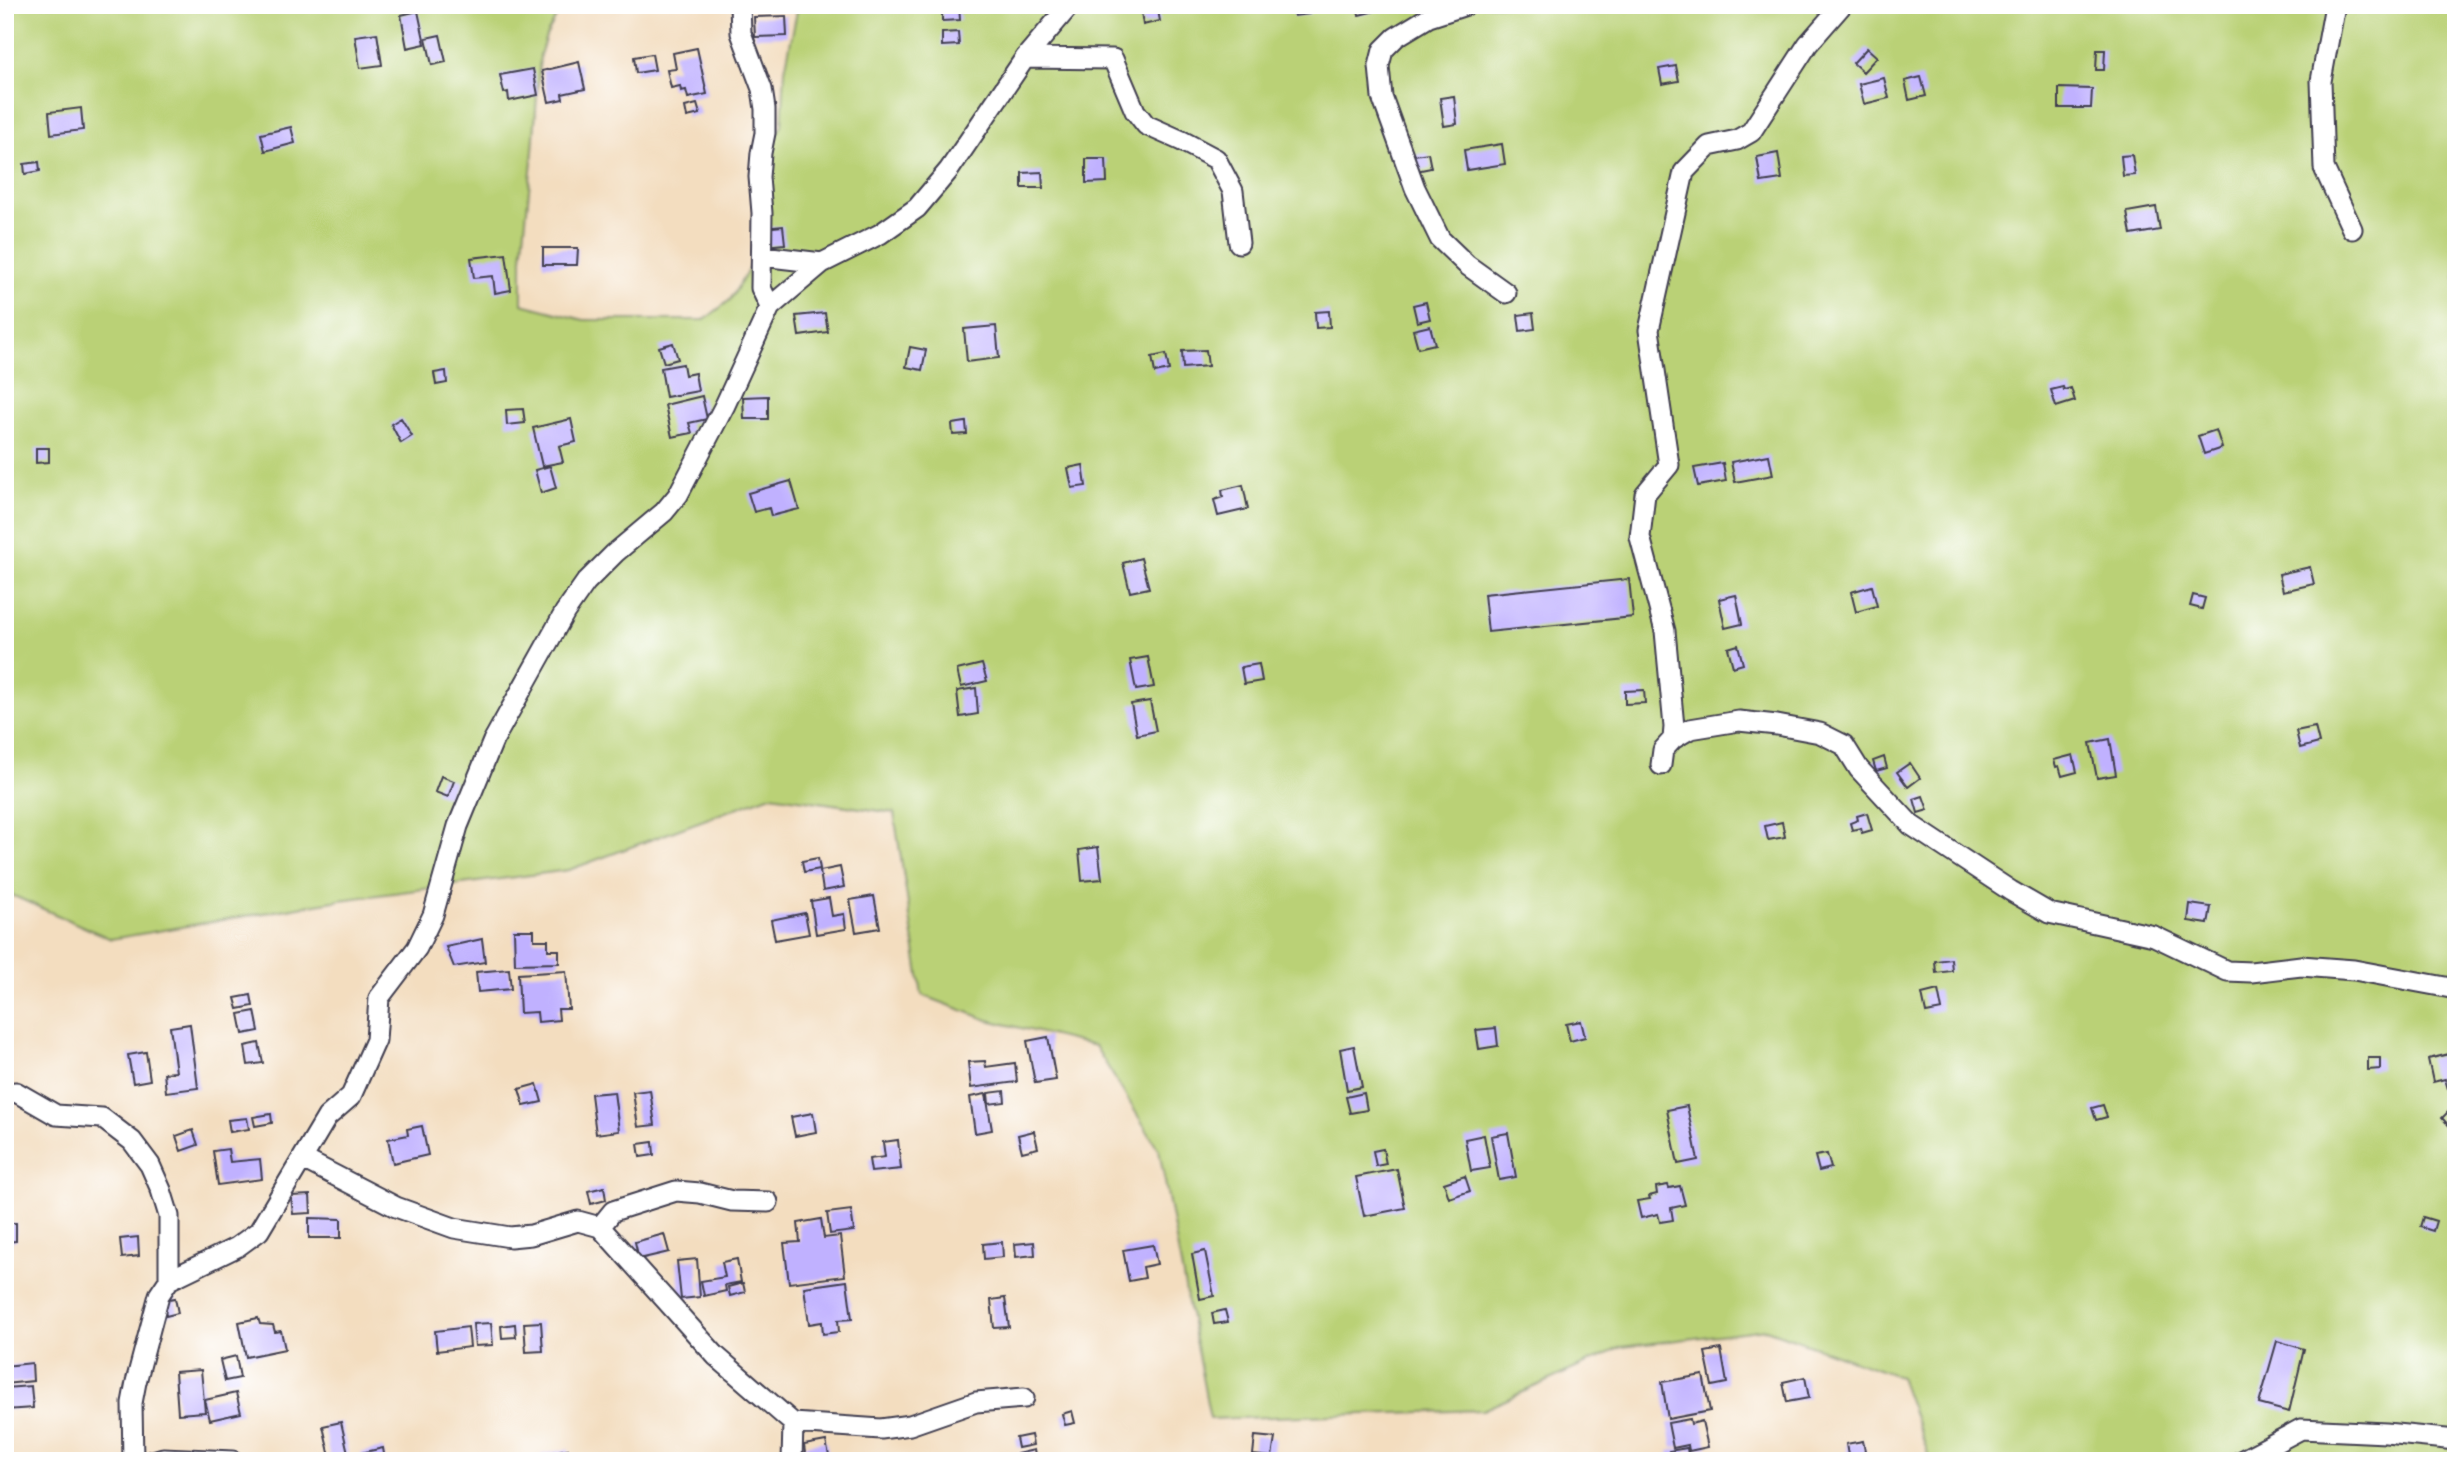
<svg xmlns="http://www.w3.org/2000/svg" width="2461" height="1466" font-family="'IM FELL French Canon',serif">
	<rect width="100%" height="100%" fill="#fff"/>
	<filter id="ink" filterUnits="userSpaceOnUse"><feTurbulence type="fractalNoise" baseFrequency=".0143" numOctaves="2"/><feDisplacementMap in="SourceGraphic" scale="14" xChannelSelector="R" yChannelSelector="G"/><feConvolveMatrix kernelMatrix="1 2 1 2 8 2 1 2 1" color-interpolation-filters="sRGB"/></filter>
	<filter id="wash" filterUnits="userSpaceOnUse"><feTurbulence type="fractalNoise" baseFrequency=".00686" numOctaves="4" result="noise"/><feDisplacementMap in="SourceGraphic" scale="28" xChannelSelector="R" yChannelSelector="G"/><feGaussianBlur stdDeviation="1.57" result="paint"/><feColorMatrix in="noise" values="0 0 0 0 0 0 0 0 0 0 0 0 0 0 0 0 0 1.4 0 .05"/><feComposite in="paint" operator="in"/></filter>
	<g filter="url(#wash)">
		<rect width="100%" height="100%" fill="#f3ddbf"/>
		<path fill="#bad176" stroke="#6e7a58" stroke-width="2" d="M5 5H563L546 36 540 55 533 151 522 258V304L584 320H704L730 300 757 255 759 177 772 142 782 125 785 70 797 11 795 5H2456V1461H1931L1900 1377 1766 1329 1622 1347 1483 1410 1210 1419 1159 1150 1095 1046 988 1020 922 995 894 813 771 795 569 870 340 900 111 939 5 892Z"/>
		<g id="blocks">
			<path fill="#c0b1ff" d="M942 5H959L960 20 942 21Z
				M1140 5H1157L1160 21 1143 25Z
				M1293 5H1308L1310 14 1294 16Z
				M1356 5H1373L1375 11 1359 15Z
				M418 11 425 44 407 48 401 15Z
				M786 16 787 36 755 37 754 17Z
				M958 32 959 45 942 46V33Z
				M377 33 382 65 360 68 355 36Z
				M440 35 446 62 432 65 426 38Z
				M697 48 707 94 688 98 686 90 681 91 680 86 671 88 667 70 676 69 673 53Z
				M1867 48 1877 57 1863 72 1853 63Z
				M2097 50H2105L2104 70H2096Z
				M652 54 655 70 636 73 634 57Z
				M579 62 585 89 562 94 563 99 549 102 542 71Z
				M1676 66 1679 81 1662 84 1659 69Z
				M533 69 538 95 509 101 508 92 504 93 500 75Z
				M1921 77 1926 96 1909 100 1905 81Z
				M1884 78 1889 98 1864 104 1859 84Z
				M2059 88 2092 89 2091 108H2059Z
				M1454 96 1457 124 1444 126 1440 98Z
				M697 104 700 114 687 117 685 107Z
				M81 108 83 130 51 134 49 112Z
				M291 127 295 143 265 151 261 134Z
				M1502 144 1505 164 1467 170 1464 150Z
				M1428 153 1431 168 1416 171 1414 155Z
				M1778 153 1782 179 1761 182 1757 157Z
				M2132 155 2135 175 2123 176 2121 156Z
				M1086 159H1106L1107 182 1086 183Z
				M39 162 40 171 25 174 24 164Z
				M1042 172 1043 188H1022V173Z
				M2156 207 2160 230 2131 235 2127 212Z
				M783 226 785 244 764 246 763 228Z
				M543 248H578L577 265H543Z
				M506 254 511 290 495 293 493 276 474 278 471 258Z
				M1426 302 1430 319 1417 322 1413 305Z
				M1329 311 1330 327 1316 328 1315 312Z
				M825 313 828 332 799 336 796 316Z
				M1533 313 1535 329 1520 331 1518 315Z
				M996 326 999 358 967 362 964 329Z
				M1430 326 1435 344 1418 348 1413 330Z
				M673 343 678 359 664 363 659 347Z
				M910 347 926 350 922 370 906 367Z
				M1206 350 1208 366 1183 368 1182 351Z
				M1166 354 1169 370 1155 373 1152 357Z
				M683 364 685 375 695 373 698 391 666 397 661 368Z
				M446 371 447 383 436 385 434 373Z
				M2063 387 2064 390 2071 388 2075 401 2056 407 2051 390Z
				M702 396 707 419 689 423 692 433 672 437 665 405Z
				M768 396V419H744L743 397Z
				M523 409 525 423 507 425 506 410Z
				M401 418 412 436 401 443 391 424Z
				M571 419 576 442 559 446 563 462 542 466 533 428Z
				M966 422 967 434 953 435 952 424Z
				M2216 430 2222 448 2204 454 2198 436Z
				M36 448H49V462L36 463Z
				M1769 455 1773 475 1735 482 1731 462Z
				M1723 463 1726 481 1698 486 1694 468Z
				M1083 465 1086 486 1072 488 1068 468Z
				M550 466 556 488 541 493 535 470Z
				M791 481 799 509 771 516 769 508 754 512 748 493Z
				M1243 485 1248 509 1218 516 1214 500 1223 497 1222 490Z
				M1141 558 1149 588 1130 592 1123 563Z
				M2310 567 2314 584 2283 591 2279 574Z
				M1629 579 1633 617 1488 632 1484 594Z
				M1872 586 1877 606 1856 612 1851 592Z
				M1736 595 1742 624 1725 628 1719 599Z
				M2193 595 2205 598 2202 609 2190 606Z
				M1738 645 1743 664 1733 667 1728 648Z
				M1148 657 1154 687 1136 690 1130 660Z
				M982 664 987 681 961 687 957 670Z
				M1259 664 1262 681 1244 684 1241 667Z
				M976 688 978 714 960 717 957 691Z
				M1644 690 1645 703 1625 704V691Z
				M1150 701 1156 731 1137 735 1131 704Z
				M2315 727 2319 743 2300 748 2296 731Z
				M2110 739 2116 775 2097 778 2090 743Z
				M2073 755 2077 772 2062 776 2059 766 2056 767 2054 760Z
				M1884 757 1887 768 1876 771 1873 761Z
				M1910 763 1920 778 1908 787 1897 772Z
				M441 776 454 781 448 797 435 792Z
				M1923 796 1928 810 1918 813 1914 799Z
				M1867 813 1872 830 1862 833 1861 828 1852 830 1850 823 1858 820 1857 816Z
				M1782 822 1785 837 1768 840 1765 826Z
				M1098 847 1102 879 1082 881 1079 850Z
				M818 858 820 869 804 872 802 861Z
				M840 867 844 887 823 891 820 871Z
				M874 896 880 928 856 932 850 900Z
				M829 898 832 916 844 914 846 929 816 934 811 901Z
				M2190 904 2211 907 2208 924 2188 921Z
				M805 913 809 934 775 940 771 920Z
				M514 930H534V940H548V950H559V963L515 964Z
				M482 939 485 962 454 967 446 947Z
				M1951 959 1952 971 1936 973 1935 961Z
				M509 969 511 989 478 992 476 972Z
				M566 971 569 1009H558L559 1020 538 1022 537 1012 520 1013 518 974Z
				M1938 990 1942 1010 1926 1013 1922 994Z
				M251 995 253 1006 238 1009 235 998Z
				M255 1011 259 1031 243 1034 239 1014Z
				M1581 1021 1585 1037 1570 1041 1566 1024Z
				M190 1024 198 1088 166 1092 164 1073 176 1072 170 1027Z
				M1496 1028 1498 1046 1479 1049 1476 1030Z
				M1048 1037 1056 1080 1035 1083 1027 1041Z
				M259 1043 263 1063 248 1065 245 1046Z
				M1354 1046 1362 1087 1347 1090 1340 1049Z
				M146 1052 150 1080 133 1083 128 1055Z
				M2449 1054 2456 1087 2448 1089 2445 1079 2433 1082 2428 1059Z
				M2368 1058H2380V1069L2368 1070Z
				M985 1061 986 1067 1015 1063 1017 1082 971 1088 968 1062Z
				M537 1084 542 1102 524 1106 519 1089Z
				M650 1090 655 1125 638 1127 633 1092Z
				M1004 1091 1005 1102 989 1104 988 1093Z
				M614 1092 619 1131 596 1134 591 1094Z
				M1364 1093 1367 1110 1350 1113 1346 1097Z
				M986 1094 992 1130 975 1133 970 1097Z
				M2103 1105 2107 1117 2096 1120 2092 1108Z
				M1687 1106 1698 1160 1678 1164 1667 1110Z
				M2451 1109 2456 1115V1126L2452 1129 2442 1118Z
				M813 1113 816 1132 795 1136 791 1117Z
				M271 1114 272 1123 255 1126 253 1117Z
				M247 1118 249 1129 230 1132 228 1120Z
				M422 1126 428 1155 393 1163 388 1139 408 1135 407 1129Z
				M193 1130 198 1145 181 1151 176 1136Z
				M1034 1131 1038 1148 1022 1152 1018 1135Z
				M1508 1133 1516 1177 1499 1180 1491 1136Z
				M1484 1135 1490 1168 1471 1171 1465 1139Z
				M898 1140 901 1169 871 1172 869 1159 885 1157 883 1142Z
				M653 1142 654 1155 640 1157 638 1144Z
				M228 1149 230 1162 260 1159 262 1179 218 1185 213 1151Z
				M1383 1149 1386 1164 1376 1166 1373 1151Z
				M1827 1154 1831 1168 1819 1171 1815 1156Z
				M1397 1169 1405 1208 1364 1216 1356 1177Z
				M1465 1176 1470 1191 1449 1198 1444 1183Z
				M1668 1185 1669 1188 1680 1186 1685 1205 1671 1208 1673 1220 1660 1222 1658 1214 1641 1218 1637 1201 1650 1199 1649 1196 1657 1194 1656 1187Z
				M604 1187 606 1200 591 1204 588 1191Z
				M310 1195 311 1213 293 1214 291 1196Z
				M851 1210 854 1231 830 1234 827 1213Z
				M2423 1217 2436 1221 2433 1231 2420 1227Z
				M309 1218 341 1219V1238H309Z
				M821 1219 824 1238 840 1236 845 1276 789 1283 784 1243 800 1242 798 1223Z
				M5 1223H16V1241L5 1242Z
				M664 1234 669 1252 639 1259 635 1242Z
				M138 1237 139 1256 122 1258 120 1239Z
				M1002 1242 1003 1257 984 1259 983 1244Z
				M1034 1242 1035 1255 1016 1257 1015 1244Z
				M1153 1245 1157 1264 1143 1267 1145 1278 1129 1281 1123 1250Z
				M1205 1251 1214 1296 1200 1299 1192 1254Z
				M697 1259 700 1297 681 1299 677 1261Z
				M737 1259 741 1282 725 1285 726 1291 704 1296 701 1281 725 1277 722 1262Z
				M847 1281 852 1319 838 1320 839 1332 823 1334 822 1322 809 1324 804 1287Z
				M743 1283 745 1292 730 1296 728 1287Z
				M175 1298 178 1313 166 1316 163 1300Z
				M1005 1298 1009 1327 994 1328 991 1300Z
				M1225 1310 1228 1322 1214 1324 1212 1313Z
				M258 1318 260 1324 273 1325 275 1332 281 1331 285 1349 246 1357 239 1322Z
				M541 1322 543 1351 526 1352 524 1323Z
				M491 1323 493 1345 475 1346 473 1324Z
				M515 1324 516 1337 502 1338 501 1326Z
				M468 1327 470 1347 437 1351 435 1331Z
				M2277 1341 2304 1349 2289 1412 2259 1404Z
				M1721 1349 1727 1383 1712 1386 1705 1352Z
				M236 1356 240 1378 225 1381 220 1360Z
				M32 1363 33 1381 5 1384V1366Z
				M201 1370 205 1412 178 1414 175 1372Z
				M1703 1375 1710 1411 1668 1419 1662 1382Z
				M1805 1377 1809 1398 1787 1402 1783 1382Z
				M31 1386 33 1408 5 1410V1388Z
				M236 1393 241 1413 210 1420 205 1400Z
				M1072 1411 1075 1423 1065 1425 1062 1414Z
				M1690 1419 1691 1424 1702 1421 1708 1447 1689 1451 1688 1445 1673 1448 1668 1423Z
				M341 1422 348 1453 330 1457 323 1426Z
				M1031 1435 1033 1445 1018 1448 1016 1438Z
				M1255 1436 1275 1438 1272 1457 1253 1455Z
				M826 1441 830 1461H806L804 1445Z
				M1863 1441 1867 1461H1849L1846 1444Z
				M383 1448 385 1460 363 1461 361 1453Z
				M1687 1448 1689 1461H1671L1669 1451Z
				M568 1449 571 1460 542 1461 540 1455Z
				M1034 1450 1036 1461H1018L1017 1454Z"/>
		</g>
	</g>
	<g filter="url(#ink)">
		<use href="#blocks" fill-opacity="0" stroke="#413e4f" stroke-width="2"/>
		<g fill="none" stroke-linecap="round" stroke-linejoin="round">
			<defs>
				<path id="street" d="M740 5 741 33 762 89 765 109V133L761 153 759 177 762 213 761 288 770 307
					M1466 5 1429 17 1396 37 1383 50 1379 66 1382 97 1415 188 1440 239 1467 265 1506 293
					M2335 5 2321 81 2324 168 2352 229
					M1025 58 1113 59 1135 111 1146 125 1182 141 1216 159 1233 191 1239 243
					M762 256 822 263
					M1673 739 1690 729 1739 721 1777 725 1820 733 1844 745 1859 769 1911 825 2011 891 2049 913 2154 936 2227 971 2251 972 2301 966 2354 970 2456 989
					M1661 765 1663 750 1673 739 1674 727 1665 631 1640 537 1645 494 1669 465 1649 330 1684 172 1709 146 1737 140 1751 132 1808 44 1842 5
					M5 1093 16 1092 56 1115 102 1118 132 1141 150 1165 161 1190 169 1216V1280
					M303 1159 396 1207 454 1228 510 1237 531 1235 578 1221 600 1227 716 1356 793 1423 881 1429 910 1425 976 1402 1024 1398
					M600 1227 613 1211 676 1191 700 1193 732 1201 768 1202
					M133 1461 132 1403 136 1382 159 1295 169 1280 237 1247 259 1231 327 1117 351 1096 376 1040 379 998 417 948 433 915 458 826 493 741 565 612 586 582 615 553 664 512 678 495 725 405 770 307 822 263 880 234 917 208 949 170 1025 58 1070 5
					M153 1461 163 1458 233 1461
					M792 1461 793 1423
					M2241 1461 2301 1429 2386 1433 2456 1440"/>
			</defs>
			<use href="#street" stroke="#413e4f" stroke-width="23"/>
			<use href="#street" stroke="#fff" stroke-width="19"/>
		</g>
	</g>
	<rect width="2461" height="1466" fill="none" stroke="#fff" stroke-width="28"/>
</svg>
